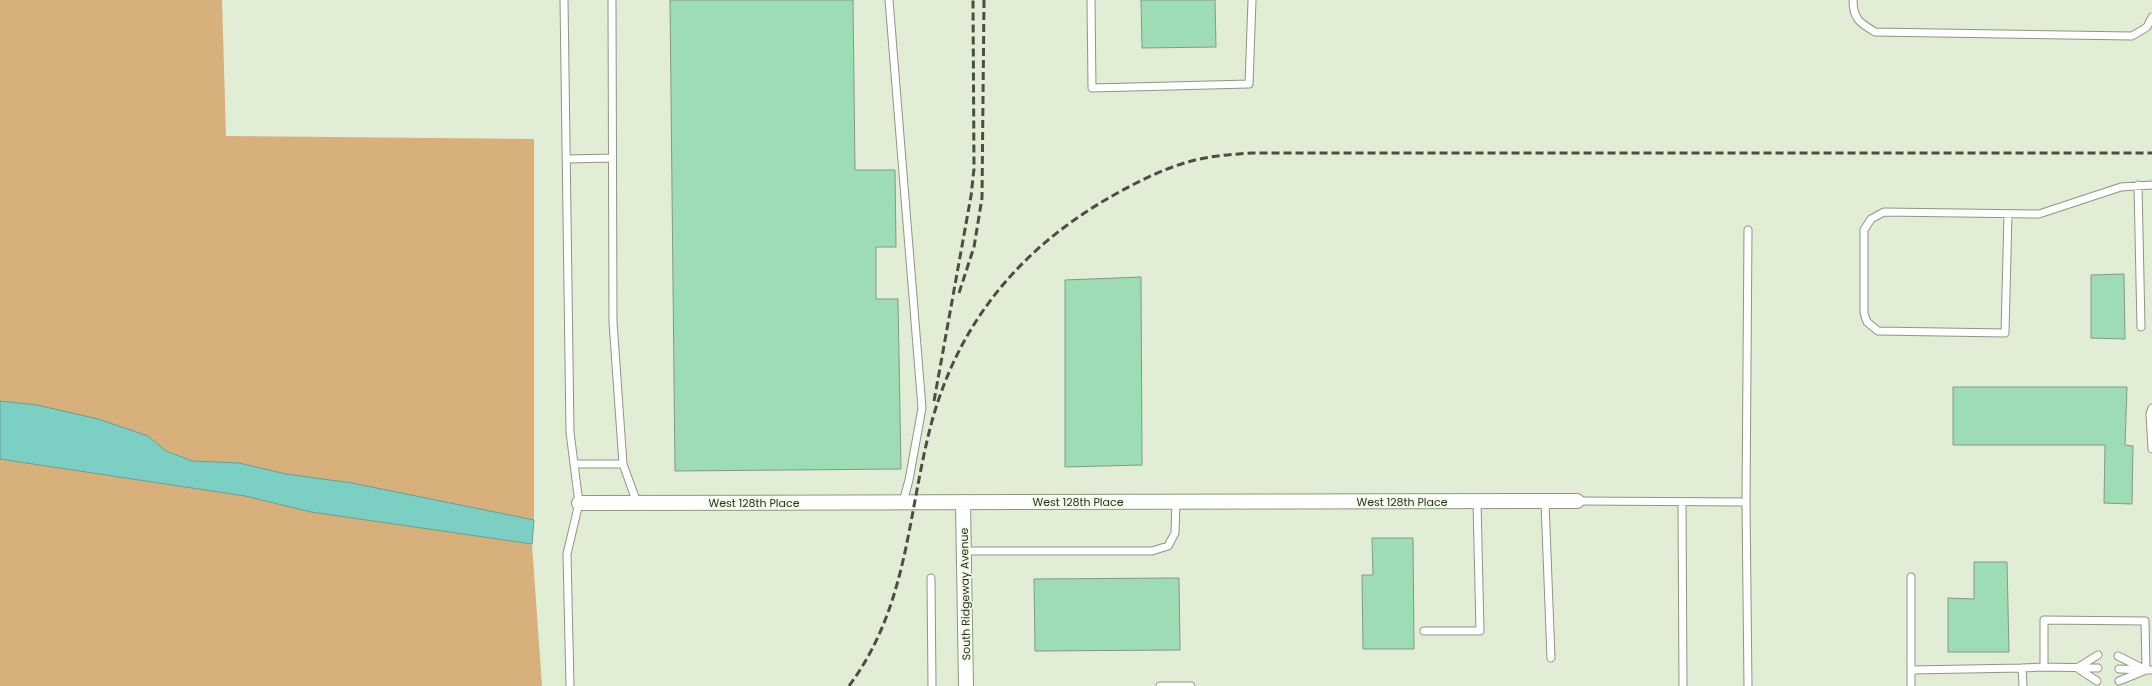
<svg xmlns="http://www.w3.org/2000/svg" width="2152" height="686" font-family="Poppins,sans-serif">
	<rect width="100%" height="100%" fill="#e2edd6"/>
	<path fill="#d8b07b" d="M0 0H222L226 136 534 139V520L352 483 286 474 239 463 192 461 166 451 148 436 37 405 0 401Z
		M0 459 245 496 311 512 532 544 542 686H0Z"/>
	<path fill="#7ccfc3" stroke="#64a095" d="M0 401 37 405 98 419 148 436 166 451 192 461 239 463 286 474 352 483 534 520 532 544 311 512 245 496 0 459Z"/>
	<path fill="#9edcb5" stroke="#82998a" d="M670 0H853L855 170H895L896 247H876V299H898L901 469 675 471Z
		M1141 0H1215L1216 47 1142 48Z
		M2124 274 2125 339 2091 338V275Z
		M1141 277 1142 465 1065 467V280Z
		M1953 387H2127L2125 445 2133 446 2132 504 2104 503 2105 445H1953Z
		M1372 538H1413L1414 649H1363L1362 575H1373Z
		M1974 562H2007L2009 652H1948V598L1974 599Z
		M1179 578 1180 650 1035 651 1034 579Z"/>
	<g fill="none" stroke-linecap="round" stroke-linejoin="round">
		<defs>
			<path id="service" d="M564 0 570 432 574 464
				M612 0 613 322 623 464
				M889 0 922 408 909 480 903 502
				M1091 0 1092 88 1249 84 1252 0
				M1853 0C1853 19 1860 23 1875 32L2132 36 2147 27 2152 17
				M567 159 612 158
				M2138 185 2141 327
				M2008 214 2005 333 1878 331 1867 322 1864 313V230L1871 219 1884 212 2039 214 2121 187 2152 185
				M2152 408 2150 414 2152 449
				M1577 501 1746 502 1748 230
				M1545 502 1551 658
				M1682 502 1683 686
				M1746 502 1748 686
				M964 551H1152L1168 546 1175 533 1176 502
				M931 578 932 686
				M1424 631H1480L1477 501
				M2118 656 2146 670
				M2044 667 2098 668
				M2119 669 2144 670
				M1911 670 2022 668
				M2097 681 2077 668 2098 655
				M2119 681 2146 670
				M570 686 567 554 579 503 574 464H623L637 503
				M1160 686H1191
				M1911 686V577
				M2023 686 2022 668 2044 667V620L2145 621 2146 670H2152"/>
			<path id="minor" d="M963 502 966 686
				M579 503 1577 501"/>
		</defs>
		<use href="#service" stroke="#8d9782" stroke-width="9"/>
		<use href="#minor" stroke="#8d9782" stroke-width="16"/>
		<use href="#service" stroke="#fff" stroke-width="7"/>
		<use href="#minor" stroke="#fff" stroke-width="14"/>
		<path stroke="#4a4f45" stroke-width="3" stroke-dasharray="8 4" stroke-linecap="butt" d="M959 293 974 247 982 198 984 0
			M934 401 971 196 974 169 973 0
			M849 686C909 605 907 514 932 421 961 316 1027 242 1121 191 1147 177 1176 163 1205 158 1221 155 1237 154 1253 153H2152"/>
	</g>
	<g text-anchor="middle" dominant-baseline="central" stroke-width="3.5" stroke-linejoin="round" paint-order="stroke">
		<g font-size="11" fill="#2d3129" stroke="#effbe3">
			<text x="1078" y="502">West 128th Place</text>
			<text x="1402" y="502">West 128th Place</text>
			<text x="754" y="503">West 128th Place</text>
			<text transform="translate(965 594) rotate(-91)">South Ridgeway Avenue</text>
		</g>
	</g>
</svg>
